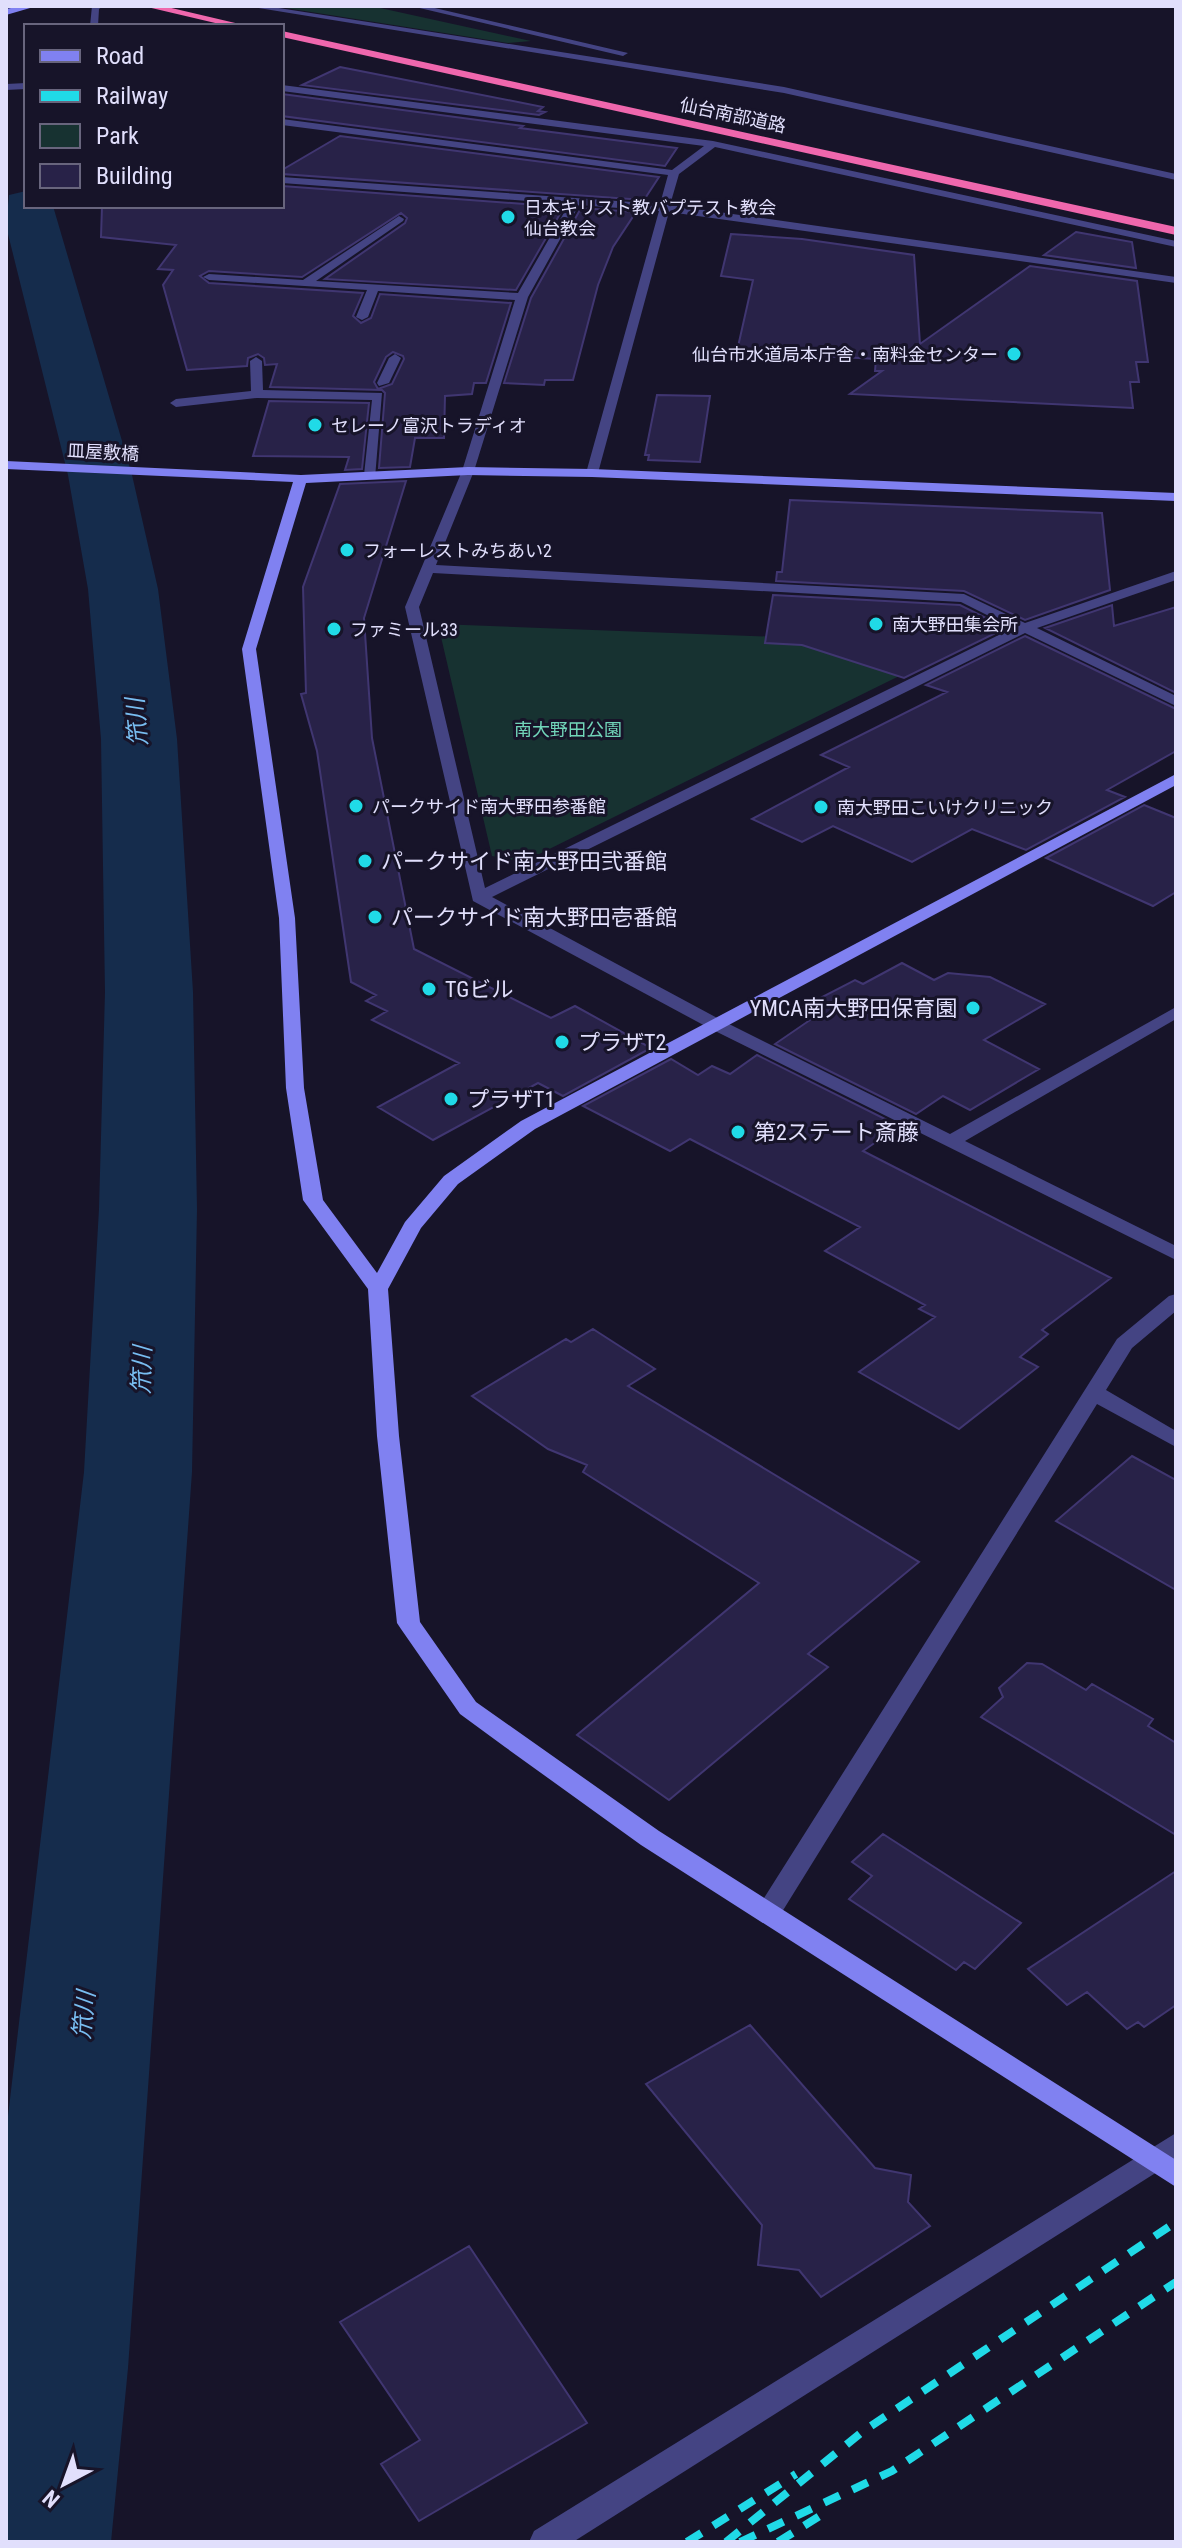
<svg xmlns="http://www.w3.org/2000/svg" width="1182" height="2548" font-family="'Roboto Condensed','Noto Sans JP',sans-serif">
	<rect width="100%" height="100%" fill="#171429"/>
	<path fill="#173231" d="M273 6H371L531 41 508 43Z
		M438 624 964 644 523 862 492 856Z"/>
	<g fill="none" stroke-linecap="round" stroke-linejoin="round">
		<path fill="#152c4c" fill-rule="evenodd" d="M26 191V206H53L132 475 158 589 177 739 193 992 197 1209 192 1472 128 2368 111 2542H6V2133L84 1472 99 1209 105 992 101 739 88 589 68 475 6 226 9 195Z"/>
	</g>
	<path fill="#282248" stroke="#403671" stroke-width="2" fill-rule="evenodd" d="M340 67 543 107 538 111 545 112 539 115 302 85Z
		M282 94 523 126 520 128 677 148 665 166 282 116Z
		M340 136 659 177 644 200 282 174V170Z
		M282 186 564 207 516 290 325 279 405 223 407 218 401 213 302 277 209 271 200 276 209 283 363 293 353 316 361 323 371 318 380 294 511 303 486 383H474L472 394 445 396 444 438H415L410 467 379 468 385 393 382 390 270 387 277 364 265 365 264 358 258 354 248 358 247 366 187 370 163 285 173 270 158 269 176 245 101 237 102 206H282ZM393 352 403 356 404 359 392 384 378 389 374 382 386 357Z
		M581 208 636 212 613 247 598 285 573 380H545L544 385 504 383 531 298Z
		M1076 232 1132 242 1136 268 1044 255Z
		M731 234 802 239 914 255 920 344 1030 266 1137 281 1148 362H1136L1139 382H1130L1133 408 850 394 882 371H875L876 359 737 351 753 280 721 276Z
		M657 395 710 396 700 462 648 460 649 455H645Z
		M269 401 369 403 362 469 345 470 349 457 253 456Z
		M406 481 364 618 372 738 414 949 551 1018 575 1006 651 1048 563 1096 538 1083 433 1140 378 1107 459 1063 372 1020 387 1011 366 1001 376 995 351 982 317 751 301 694 306 693 303 587 340 484Z
		M790 500 1102 513 1110 590 1025 620 964 591 776 581 777 572H782Z
		M773 595 960 605 1006 628 904 678 802 645 765 643Z
		M1112 605 1114 626 1176 607V693L1045 628Z
		M1025 636 1176 709V751L1107 790 1125 797 1026 850 972 829 912 862 833 826 802 842 752 819 849 767 821 755 947 692 926 685Z
		M1144 805 1176 818V892L1153 906 1046 858Z
		M902 963 934 980 948 973 990 977 1045 1004 984 1040 1039 1069 970 1110 943 1096 916 1114 775 1044 813 1018 797 1010 855 980 863 984Z
		M757 1055 899 1126 863 1151 1111 1278 1042 1330 1048 1334 1020 1357 1038 1367 959 1429 859 1372 935 1317 919 1309 925 1305 825 1251 860 1227 690 1139 670 1151 583 1106 671 1059 698 1075 712 1066 730 1074Z
		M593 1329 655 1369 628 1386 919 1562 808 1654 828 1667 669 1800 577 1735 759 1583 583 1472 587 1465 548 1449 472 1396 566 1339 571 1342Z
		M1132 1456 1176 1480V1590L1056 1521Z
		M1027 1663 1042 1664 1086 1690 1092 1684 1153 1719 1148 1726 1176 1743V1835L981 1717 1003 1697 999 1688Z
		M883 1834 1021 1923 975 1969 964 1962 956 1970 849 1899 872 1876 852 1862Z
		M1176 1871V2005L1144 2027 1138 2022 1127 2029 1087 1992 1067 2005 1028 1969Z
		M750 2025 875 2168 911 2175 908 2202 930 2226 821 2297 799 2270 758 2265 762 2225 646 2084Z
		M469 2246 587 2423 419 2521 381 2464 420 2440 340 2322Z"/>
	<g fill="none" stroke-linecap="round" stroke-linejoin="round">
		<path fill="#444483" fill-rule="evenodd" d="M395 354 401 358 389 383 379 386 377 383 389 358Z"/>
		<path fill="#444483" fill-rule="evenodd" d="M92 6H103L99 9 98 26H90Z
			M246 6H266L784 87 1176 174V180L784 93Z
			M411 6H426L628 53 623 56Z
			M26 83V89L6 90V84Z
			M282 85 713 141 1176 241V247L715 147 679 174 670 205 1176 277V283L669 212 598 473 592 477 586 473 659 211 579 205 528 297 474 471 436 565 964 594 1025 623 1176 571V580L1037 628 1176 696V706L1025 633 492 897 721 1020 950 1134 1176 1007V1019L965 1141 1176 1246V1260L709 1028 473 901 405 607 462 471 515 300 378 291 368 317 362 320 356 317 367 290 209 280 203 277 209 274 303 280 399 216 404 219 403 221 316 281 518 293 569 204 282 183V177L660 204 668 175 282 125V119L672 170 704 146 282 91ZM433 573 961 602 1013 628 485 888 419 607Z
			M256 357 262 361 263 390 382 393 375 478 364 475 372 400 257 398 176 407 170 403 176 399 251 391 250 361Z
			M1176 1294V1311L1132 1348 1106 1390 1176 1431V1447L1097 1404 777 1920 768 1923 759 1920 755 1913 759 1906 1117 1339 1169 1296Z
			M1176 2133V2160L573 2542H529L534 2531Z"/>
		<path fill="#8081f1" fill-rule="evenodd" d="M21 6H37L6 15V9Z
			M6 461 301 475 468 467 592 469 1176 493V501L592 477 468 475 306 483 256 649 295 918 304 1088 323 1200 377 1273 405 1222 444 1176 521 1121 1176 774V785L535 1129 458 1184 421 1228 388 1289 399 1436 420 1622 476 1702 659 1831 1176 2160V2187L641 1845 505 1747 460 1714 401 1629 397 1623 377 1436 368 1289 303 1200 286 1088 279 918 242 649 293 482 6 469Z"/>
		<path fill="#ef67ad" fill-rule="evenodd" d="M143 6H163L248 26H228Z
			M282 31 1176 227V235L282 37Z"/>
		<path stroke="#20dae7" stroke-width="8" stroke-dasharray="17 14" stroke-linecap="butt" d="M687 2542 796 2474
			M726 2542 862 2432 1176 2222
			M740 2542 892 2471 1176 2282
			M778 2542 826 2512"/>
	</g>
	<g fill="#20dae7" stroke="#171429" stroke-width="3">
		<circle cx="508" cy="217" r="8"/>
		<circle cx="1014" cy="354" r="8"/>
		<circle cx="315" cy="425" r="8"/>
		<circle cx="347" cy="550" r="8"/>
		<circle cx="876" cy="624" r="8"/>
		<circle cx="334" cy="629" r="8"/>
		<circle cx="356" cy="806" r="8"/>
		<circle cx="821" cy="807" r="8"/>
		<circle cx="365" cy="861" r="8"/>
		<circle cx="375" cy="917" r="8"/>
		<circle cx="429" cy="989" r="8"/>
		<circle cx="973" cy="1008" r="8"/>
		<circle cx="562" cy="1042" r="8"/>
		<circle cx="451" cy="1099" r="8"/>
		<circle cx="738" cy="1132" r="8"/>
	</g>
	<g text-anchor="middle" dominant-baseline="central" stroke-width="6" stroke-linejoin="round" paint-order="stroke">
		<g font-size="18" fill="#e1dffc" stroke="#171429">
			<text transform="translate(733 115) rotate(12)">仙台南部道路</text>
			<text transform="translate(103 452) rotate(3)">皿屋敷橋</text>
		</g>
		<g font-size="18" fill="#e1dffc" stroke="#171429" text-anchor="start">
			<text x="524" y="207">日本キリスト教バプテスト教会<tspan x="524" dy="21">仙台教会</tspan></text>
			<text x="998" y="354" text-anchor="end">仙台市水道局本庁舎・南料金センター</text>
			<text x="331" y="425">セレーノ富沢トラディオ</text>
			<text x="363" y="550">フォーレストみちあい2</text>
			<text x="892" y="624">南大野田集会所</text>
			<text x="350" y="629">ファミール33</text>
			<text x="372" y="806">パークサイド南大野田参番館</text>
			<text x="837" y="807">南大野田こいけクリニック</text>
		</g>
		<g font-size="18" fill="#71d5b9" stroke="#171429">
			<text x="568" y="729">南大野田公園</text>
		</g>
		<g font-size="22" fill="#e1dffc" stroke="#171429" text-anchor="start">
			<text x="381" y="861">パークサイド南大野田弐番館</text>
			<text x="391" y="917">パークサイド南大野田壱番館</text>
			<text x="445" y="989">TGビル</text>
			<text x="957" y="1008" text-anchor="end">YMCA南大野田保育園</text>
			<text x="578" y="1042">プラザT2</text>
			<text x="467" y="1099">プラザT1</text>
			<text x="754" y="1132">第2ステート斎藤</text>
		</g>
		<g font-size="24" font-style="italic" fill="#78bdf1" stroke="#171429">
			<text transform="translate(137 722) rotate(-95)">笊川</text>
			<text transform="translate(142 1370) rotate(-88)">笊川</text>
			<text transform="translate(84 2015) rotate(-84)">笊川</text>
		</g>
	</g>
	<rect width="1182" height="2548" fill="none" stroke="#e1dffc" stroke-width="16"/>
	<rect x="24" y="24" width="260" height="184" fill="#171429" stroke="#68657d" stroke-width="2"/>
	<rect x="40" y="50" width="40" height="12" fill="#8081f1" stroke="#68657d" stroke-width="2"/>
	<text x="96" y="64" font-size="24" fill="#e1dffc">Road</text>
	<rect x="40" y="90" width="40" height="12" fill="#20dae7" stroke="#68657d" stroke-width="2"/>
	<text x="96" y="104" font-size="24" fill="#e1dffc">Railway</text>
	<rect x="40" y="124" width="40" height="24" fill="#173231" stroke="#68657d" stroke-width="2"/>
	<text x="96" y="144" font-size="24" fill="#e1dffc">Park</text>
	<rect x="40" y="164" width="40" height="24" fill="#282248" stroke="#68657d" stroke-width="2"/>
	<text x="96" y="184" font-size="24" fill="#e1dffc">Building</text>
	<g transform="translate(64 2484) rotate(221)" stroke="#171429" stroke-width="6" paint-order="stroke">
	<path d="M0-6L14 30L0 20L-14 30Z" fill="#e1dffc"/>
	<text y="-12" font-size="22" font-weight="bold" text-anchor="middle" fill="#e1dffc">N</text>
	</g>
</svg>
